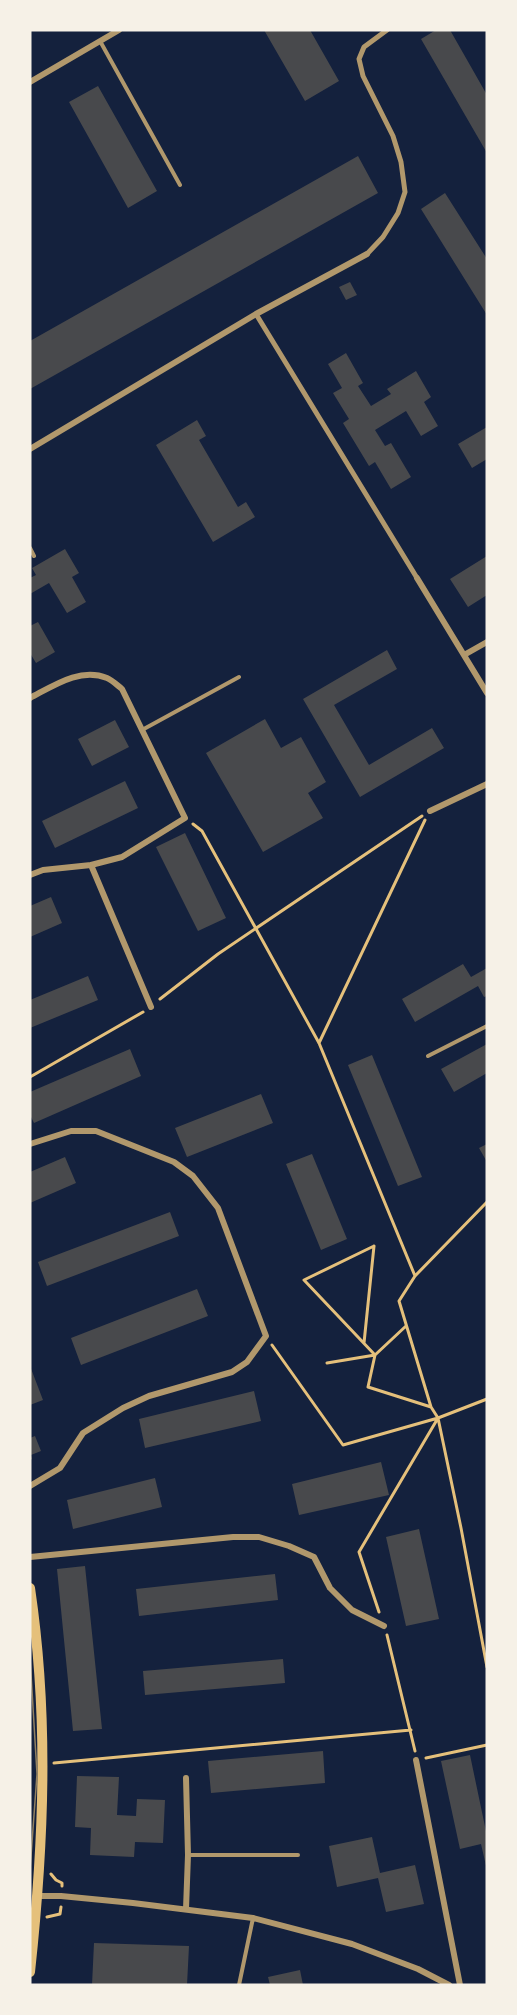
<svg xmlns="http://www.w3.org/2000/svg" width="517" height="2015" font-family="'Source Serif 4',serif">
	<rect width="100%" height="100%" fill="#14213d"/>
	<path fill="#48494c" d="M264 30H310L339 81 305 101Z
		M436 30H450L487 95V153L421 39Z
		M98 86 157 191 128 208 69 102Z
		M358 156 378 193 30 389V341Z
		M445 193 487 259V315L421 209Z
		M350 282 357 295 346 300 339 287Z
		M346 353 363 383 358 386 371 406 391 394 387 389 416 371 431 397 424 402 438 426 421 436 406 411 375 430 385 446 391 443 411 477 391 489 375 462 369 466 343 423 349 419 333 393 342 388 328 364Z
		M197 420 206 436 199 440 238 507 246 502 255 517 213 542 156 445Z
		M487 427V459L472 468 458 444Z
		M65 549 79 573 72 577 86 602 67 613 49 583 30 594V578L36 575 32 568Z
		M487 556V595L468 607 450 579Z
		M38 622 55 652 36 663 30 653V626Z
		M387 650 397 669 334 705 369 765 432 728 444 748 360 797 303 699Z
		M265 719 281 748 301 737 326 782 308 793 323 818 263 852 206 753Z
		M115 720 129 747 92 766 78 739Z
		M125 781 138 808 55 848 42 821Z
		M185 833 226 918 198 931 156 847Z
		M51 897 62 923 30 937V906Z
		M463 964 471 977 487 968V996L484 997 478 986 415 1022 402 999Z
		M88 976 98 1000 30 1028V1000Z
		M487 1044V1073L454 1092 441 1069Z
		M130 1049 141 1076 34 1123 30 1115V1092Z
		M372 1055 422 1177 398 1186 348 1065Z
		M261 1094 273 1123 187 1157 175 1128Z
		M487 1144V1162L479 1148Z
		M312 1154 347 1239 321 1250 286 1164Z
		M65 1157 76 1183 30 1203V1172Z
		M170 1212 179 1236 47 1286 38 1262Z
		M197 1289 208 1316 81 1365 71 1338Z
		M30 1366 43 1400 30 1405Z
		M254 1391 261 1421 145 1448 139 1419Z
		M35 1436 41 1451 31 1455 32 1459 30 1460V1438Z
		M381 1462 389 1495 299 1515 292 1484Z
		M155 1478 162 1507 73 1529 67 1500Z
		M419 1529 439 1619 406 1626 386 1537Z
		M85 1566 102 1729 73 1731 57 1569Z
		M275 1574 278 1600 139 1616 136 1589Z
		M283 1659 285 1683 145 1695 143 1671Z
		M323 1751 325 1783 211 1793 208 1761Z
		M470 1755 487 1836V1870L481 1844 460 1849 441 1761Z
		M77 1776 119 1777 117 1815 136 1816 137 1799 165 1800 163 1843 135 1842 134 1857 90 1855 91 1828 75 1827Z
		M372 1837 380 1873 415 1865 424 1904 386 1912 378 1878 337 1887 329 1846Z
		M94 1943 189 1946 187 1985H92Z
		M300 1970 303 1985H270L268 1977Z"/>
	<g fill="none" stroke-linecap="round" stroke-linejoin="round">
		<path stroke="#e5c07b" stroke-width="3" d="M193 824 202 831 319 1043 415 1276
			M160 999 218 954 422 816
			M319 1043 425 820
			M30 1077 143 1012
			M487 1202 415 1276 399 1301 431 1407 438 1418 487 1399
			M374 1246 304 1280 375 1355
			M406 1326 375 1355 368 1387 431 1407
			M364 1343 374 1246
			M272 1345 343 1445 438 1418
			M327 1363 375 1355
			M379 1612 359 1552 438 1418 461 1528 487 1667
			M387 1635 415 1751
			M426 1758 487 1745
			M54 1763 411 1730
			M51 1874 56 1880 62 1883V1886
			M47 1917 60 1914 61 1907"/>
		<path stroke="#b1986c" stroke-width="4" d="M100 41 180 185
			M30 548 34 556
			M142 730 239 677
			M428 1056 487 1026
			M188 1855H298
			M239 1985 253 1918"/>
		<path stroke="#b1986c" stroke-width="5" d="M367 254 383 237 398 213 405 192 401 162 393 136 363 76 359 59 364 47 387 30
			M256 314 417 578"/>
		<path stroke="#b1986c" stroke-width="6" d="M30 82 119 30
			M30 449 256 314 367 254
			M417 578 487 693
			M464 655 487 642
			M30 698C53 686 80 667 107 678 112 680 117 685 122 689L185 818 122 857 91 865
			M430 811 487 784
			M30 875 43 870 91 865 151 1007
			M30 1144 71 1131H96L174 1162 193 1176 218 1208 266 1336 247 1362 232 1372 149 1396 123 1408 83 1433 60 1468 30 1486
			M30 1557 233 1537H259L289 1546 314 1557 330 1588 352 1610 384 1626
			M416 1760 460 1985
			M186 1778 188 1855 186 1909
			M37 1896H61L133 1903 253 1918 352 1944 418 1969 449 1985"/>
		<path stroke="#e5c07b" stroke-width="10" d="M30 1588C49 1717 44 1842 30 1972"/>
		<path stroke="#918062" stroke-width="1.5" d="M30 1657 37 1774 30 1870"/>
	</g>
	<rect width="517" height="2015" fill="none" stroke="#f6f1e7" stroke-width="63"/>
</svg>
